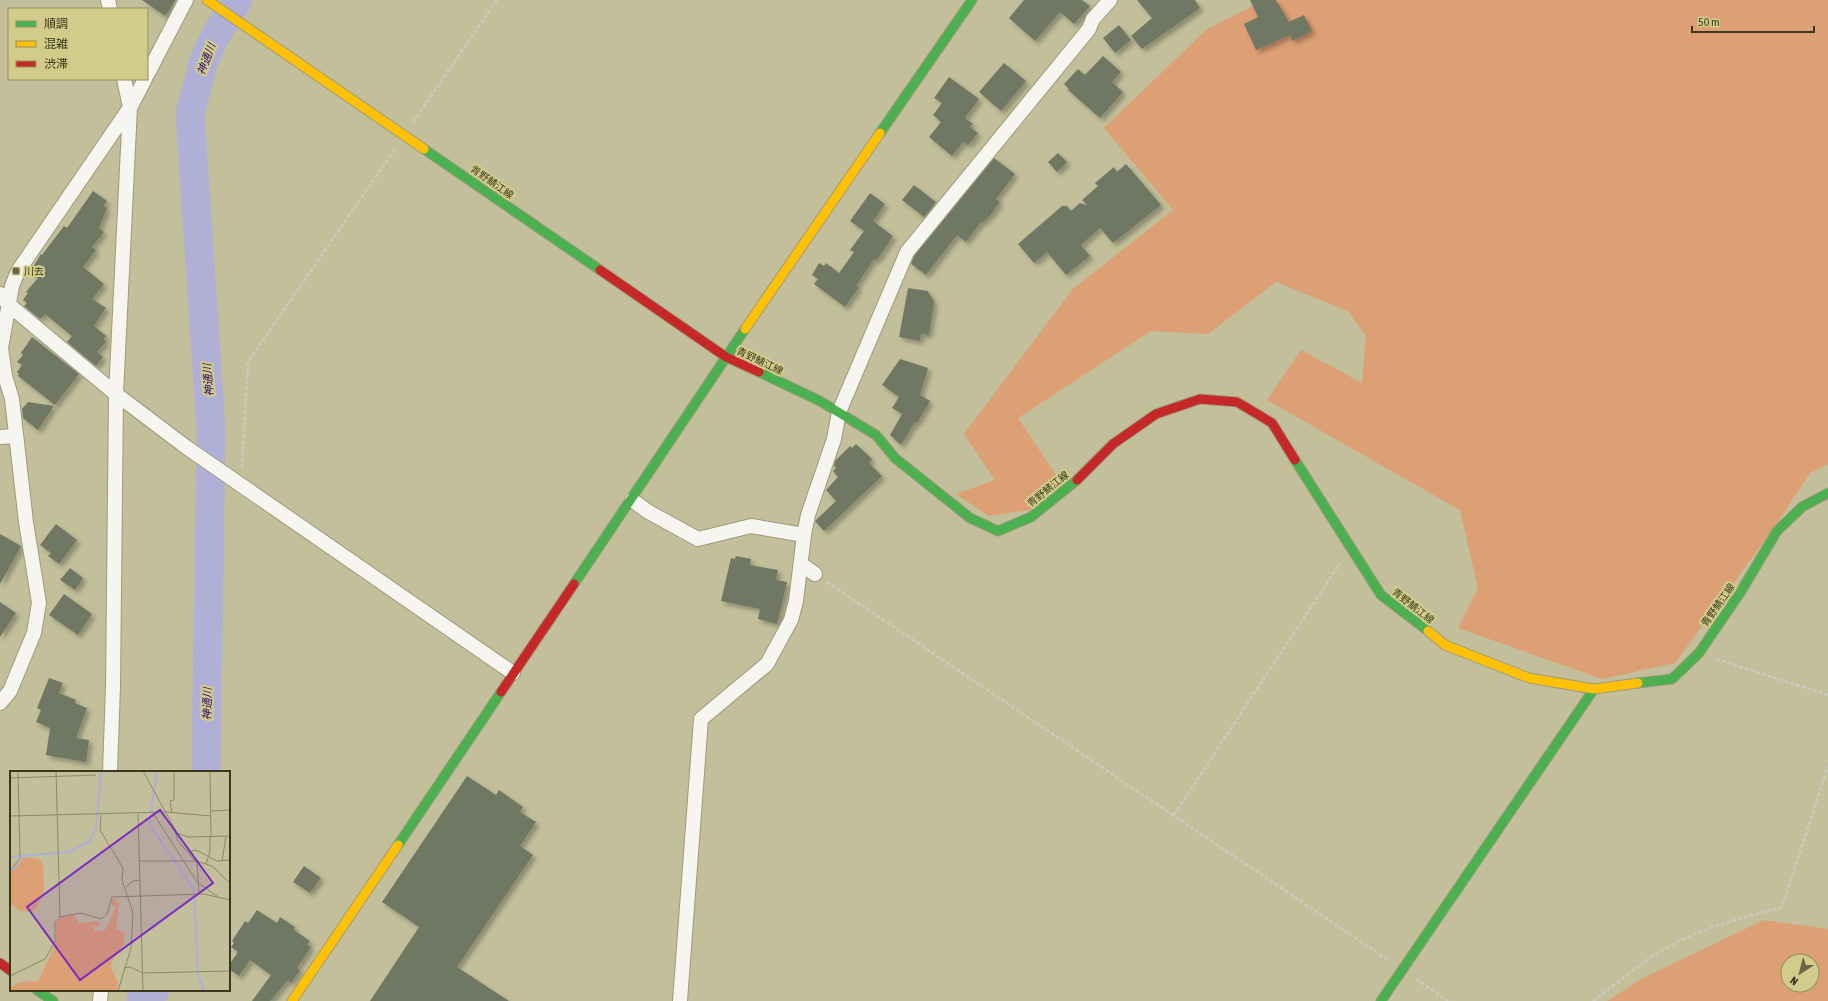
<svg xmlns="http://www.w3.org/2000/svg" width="1828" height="1001" font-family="'Asap Condensed','Noto Sans JP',sans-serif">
	<defs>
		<filter id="shadow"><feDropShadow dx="3.5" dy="3.5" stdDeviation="2" flood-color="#0004"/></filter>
	</defs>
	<rect width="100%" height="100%" fill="#c2bf9a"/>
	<path fill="#dd9f74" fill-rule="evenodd" d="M1265 0H1828V464L1810 473 1776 525 1675 663 1602 679 1458 628 1478 588 1460 510 1267 400 1301 350 1362 383 1366 336 1348 311 1276 282 1208 334 1151 331 1018 418 1058 478 1035 509 989 516 956 494 995 480 964 434 1073 289 1173 210 1104 128 1207 29Z
		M1764 920 1828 929V1001H1607L1643 978ZM1788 961H1812V985H1788Z"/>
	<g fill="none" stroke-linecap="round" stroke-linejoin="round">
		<path stroke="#b0afd6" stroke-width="29" d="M206 772 211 429 190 114 203 63 215 36 238 0
			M141 1001 155 990"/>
	</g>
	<path fill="#707864" filter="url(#shadow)" d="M142 0H176L165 16Z
		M1024 0H1082L1090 6 1074 24 1060 12 1035 41 1009 18Z
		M1137 0H1195L1200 8 1142 49 1131 36 1152 18Z
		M1250 0H1276L1289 22 1304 15 1312 31 1292 41 1290 35 1256 50 1244 24 1258 17Z
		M1119 25 1131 40 1115 53 1103 38Z
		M1103 56 1121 72 1112 82 1123 92 1100 118 1068 90 1069 89 1064 84 1078 69 1085 75Z
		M1004 63 1026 81 1001 111 979 92Z
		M949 77 979 99 965 118 973 124 970 127 978 133 968 145 963 142 952 156 929 137 941 122 933 115 942 103 934 98Z
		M1058 153 1067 162 1057 172 1048 162Z
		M994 158 1015 174 996 199 1000 202 989 217V216L982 223 981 222 966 242 957 235 926 275 911 264 914 256Z
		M1126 164 1161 205 1113 243 1100 228 1081 245 1090 256 1066 275 1047 252 1034 263 1018 244 1062 206H1067L1071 211 1080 203 1087 205 1082 200 1098 186 1095 183 1114 167 1117 172Z
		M914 185 936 202 924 217 902 200Z
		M93 191 107 201 103 206 107 208 99 228 104 232 92 247 96 250 83 267 104 284 92 299 106 308 94 326 106 336 103 339 106 342 97 352 103 357 96 366 67 342 72 336 45 314 40 319 24 306 27 303 23 300 28 293 26 292 38 278 30 272 41 254 42 255 64 226 67 228Z
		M870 193 885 204 873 221 893 236 877 260 874 259 856 286 859 287 845 307 814 284 818 279 812 275 819 263 824 266 826 263 839 273 854 252 850 250 864 231 850 221Z
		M908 288 928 291 934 302 929 335 921 334 920 341 899 337Z
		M32 337 79 374 55 405 18 376 19 374 17 372 22 365 17 362 23 355 21 353Z
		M900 359 928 368 920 395 930 401 917 423 915 422 901 445 890 435 902 414 892 408 899 397 882 385Z
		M28 402 54 406 38 430 23 418 22 409Z
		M856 444 872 459 869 463 882 476 824 531 815 521 836 501 826 490 838 477 833 471 836 468 834 466 835 461 850 446 852 448Z
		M56 524 77 540 59 564 48 556 51 553 40 545Z
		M0 534 21 546 0 584Z
		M736 556 751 559 750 565 778 570 776 580 787 582 777 624 758 619 760 609 721 601 731 558 735 559Z
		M70 568 83 578 75 590 60 580Z
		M64 594 92 614 78 635 49 615Z
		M0 602 16 613 0 637Z
		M49 678 63 683 59 693 76 700 75 703 87 708 76 738 89 740 86 762 46 755 50 728 36 722 41 710 37 708Z
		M467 776 496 795 499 790 523 807 520 812 536 822 520 846 533 855 457 967 509 1001H370L419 927 382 902Z
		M304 866 321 878 310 893 293 882Z
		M257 910 277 923 280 917 295 927 294 930 310 941 307 945 311 947 297 968 300 970 291 983 288 980 270 1001H252L271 975 250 960 239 976 229 969V965L238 952 231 947 234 943 232 941 245 921 248 923Z"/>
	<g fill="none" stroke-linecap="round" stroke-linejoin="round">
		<defs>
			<path id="street" d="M108 0 110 9
				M147 75 186 0
				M0 294 8 304 116 394 186 447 513 673
				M0 437 16 436
				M632 500 647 511 698 539 751 526 804 535
				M801 564 815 574
				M0 703 10 691 34 633 39 603 26 522 12 399 5 376 1 348 12 286 18 271 131 106 145 79
				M110 772 113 687 116 394 130 107 124 79
				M100 1001 101 990
				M680 1001 701 719 767 664 791 620 796 601 804 535 808 515 834 439 839 412 907 252 1089 29 1093 19 1110 0"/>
			<path id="fast" d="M880 133 972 0
				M424 149 600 270
				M759 372 820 401 876 435 895 458 970 518 998 531 1031 517 1077 480
				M1295 460 1381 595 1428 631
				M574 584 745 329
				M1638 683 1672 679 1699 653 1740 593 1777 531 1802 507 1828 493
				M398 845 501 692
				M37 990 53 1001
				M1381 1001 1594 689"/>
			<path id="slow" d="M207 0 424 149
				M745 329 880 133
				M1428 631 1445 645 1529 678 1594 689 1638 683
				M292 1001 398 845"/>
			<path id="jam" d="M600 270 726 357 759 372
				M1077 480 1113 444 1156 414 1200 399 1237 402 1272 423 1295 460
				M501 692 574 584
				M0 963 11 971"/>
		</defs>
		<use href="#street" stroke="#9d9a7d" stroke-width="16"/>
		<use href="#fast" stroke="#9d9a7d" stroke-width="11"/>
		<use href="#slow" stroke="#9d9a7d" stroke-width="11"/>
		<use href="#jam" stroke="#9d9a7d" stroke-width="11"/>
		<path stroke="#cbcabf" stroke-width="2.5" stroke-dasharray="4 2" stroke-linecap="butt" d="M413 122 497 0
			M242 468 248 362 395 149
			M827 582 1388 960
			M1716 659 1828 695
			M1174 815 1340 563
			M1416 979 1448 1001
			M1593 1001C1619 982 1646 958 1675 943 1709 926 1746 917 1782 907L1828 766"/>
		<use href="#street" stroke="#f6f5f0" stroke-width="14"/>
		<use href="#fast" stroke="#4caf50" stroke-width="9"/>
		<use href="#slow" stroke="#ffc107" stroke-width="9"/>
		<use href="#jam" stroke="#c62828" stroke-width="9"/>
	</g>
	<rect fill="#6a6748" stroke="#d2cc8a" stroke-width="1.5" x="12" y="267" width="8" height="8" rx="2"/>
	<g text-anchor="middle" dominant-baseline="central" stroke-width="4" stroke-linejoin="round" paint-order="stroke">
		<g font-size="10" fill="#3a371c" stroke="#d2cc8a">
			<text transform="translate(492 182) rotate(35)">青野鯖江線</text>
			<text transform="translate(760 361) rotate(25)">青野鯖江線</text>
			<text transform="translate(1048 489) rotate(-39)">青野鯖江線</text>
			<text transform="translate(1718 605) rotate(-55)">青野鯖江線</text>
			<text transform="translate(1413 606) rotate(38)">青野鯖江線</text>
		</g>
		<g font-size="10" fill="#3a371c" stroke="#d2cc8a" text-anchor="start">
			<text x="24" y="271">川去</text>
		</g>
		<g font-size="11" font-style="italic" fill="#2a0b76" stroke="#d2cc8a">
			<text transform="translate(206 59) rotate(-70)">神通川</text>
			<text transform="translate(208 380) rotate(-94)">神通川</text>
			<text transform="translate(207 704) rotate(-89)">神通川</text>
		</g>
	</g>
	<g transform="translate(10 771)">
		<rect width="220" height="220" fill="#c2bf9a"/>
		<path d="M12 87H28L33 94 34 120 26 138 20 141 10 140 0 132V101ZM103 127H107L105 130 109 132 106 159 115 161 113 174 101 192V197L108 212 107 220H0V217L10 211 28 210 46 173V152L50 147 63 143 69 152 89 150V155L83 156 85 160 95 159 106 136 100 133Z" fill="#dd9f74"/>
		<path fill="none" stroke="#b0afd6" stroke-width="2" d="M147 0 139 53 184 118 188 204 194 220M0 86 59 81 80 70 86 57 91 0M2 99 9 93 12 85"/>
		<path fill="none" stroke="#8c8968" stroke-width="1" d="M46 0 50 146M133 0 167 62 178 66 220 65M200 0 201 65M0 7 86 4M201 40 220 39M143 42 187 111 207 125M162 42 160 30 164 29V0M128 43 133 220M91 44 90 59 113 97 112 109 123 142 121 177 108 220M0 45 156 41 201 45M165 60 168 70 187 92 189 123M178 81 186 79 207 90 220 89M130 90H186L202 95 220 112M212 90 216 65M196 93 200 81V65M0 100 10 87 8 0M116 116 123 110 130 109M114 197 120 196 133 202 220 200M0 205 35 188 45 171V151L50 146 71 142 91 148 97 143 102 126 194 123 220 129"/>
		<path fill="#7b2cbf" fill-opacity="0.15" stroke="#7b2cbf" stroke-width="2" d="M150 39 203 112 70 209 17 136Z"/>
		<rect width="220" height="220" fill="none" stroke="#3a371c" stroke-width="2"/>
	</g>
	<rect x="8" y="8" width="140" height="72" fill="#d2cc8a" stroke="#95905e"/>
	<rect x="16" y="21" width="20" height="6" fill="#4caf50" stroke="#95905e"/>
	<text x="44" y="28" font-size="12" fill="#3a371c">順調</text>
	<rect x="16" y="41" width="20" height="6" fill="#ffc107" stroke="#95905e"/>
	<text x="44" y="48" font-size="12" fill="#3a371c">混雑</text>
	<rect x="16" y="61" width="20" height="6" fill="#c62828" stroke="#95905e"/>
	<text x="44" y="68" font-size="12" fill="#3a371c">渋滞</text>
	<g transform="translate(1800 973) rotate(216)"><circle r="19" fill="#d2cc8a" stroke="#95905e"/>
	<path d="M0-3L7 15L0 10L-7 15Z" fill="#6a6748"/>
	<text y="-6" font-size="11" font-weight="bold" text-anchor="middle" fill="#3a371c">N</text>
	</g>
	<path d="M1692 26v6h122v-6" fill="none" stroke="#3a371c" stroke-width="2"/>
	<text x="1698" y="26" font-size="12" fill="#3a371c" stroke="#d2cc8a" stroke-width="3" paint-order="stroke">50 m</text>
</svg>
